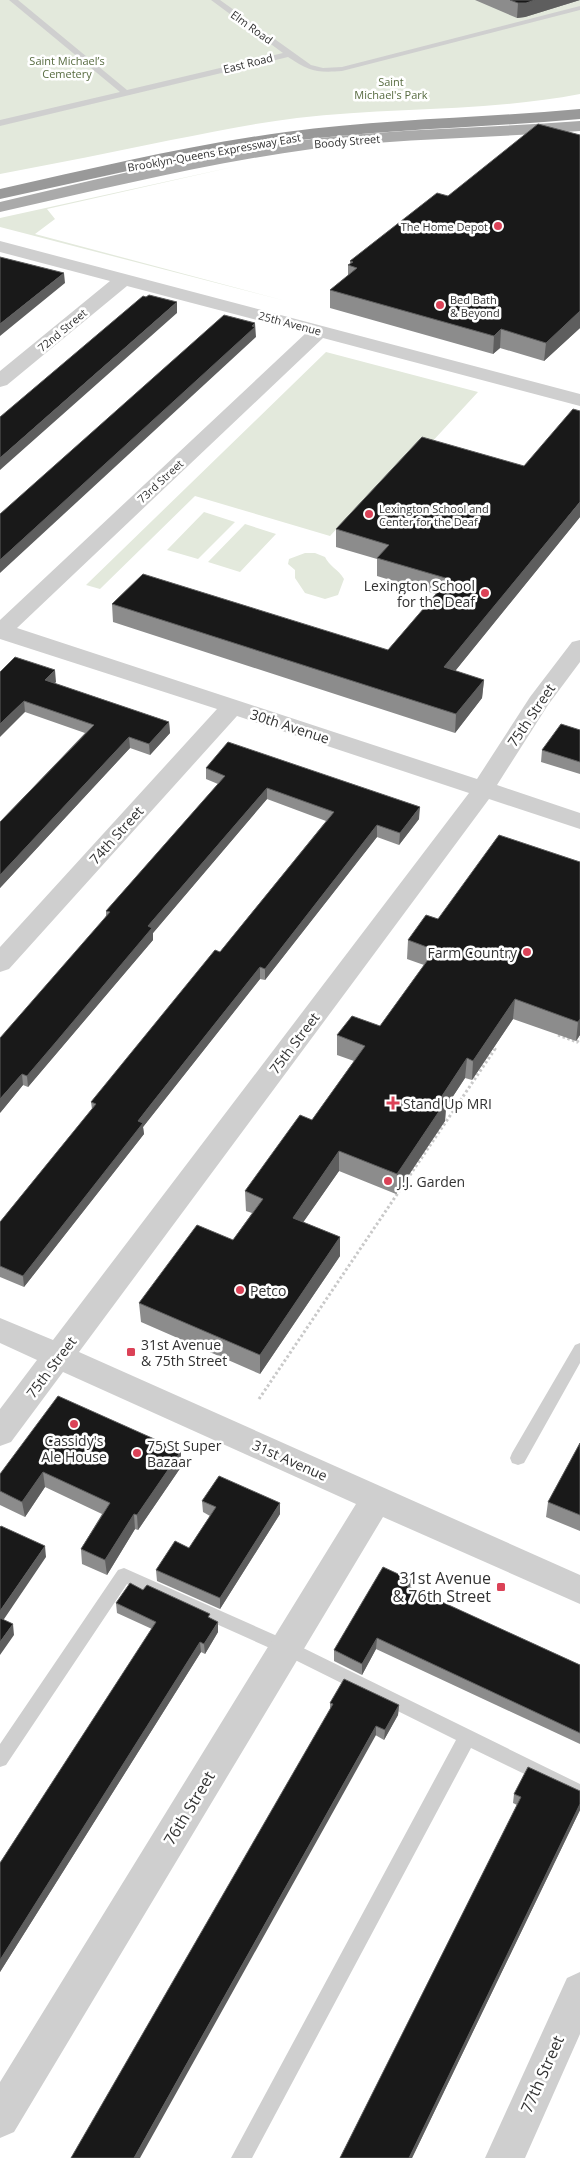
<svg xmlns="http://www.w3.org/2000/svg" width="580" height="2158" font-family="'Open Sans',sans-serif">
	<rect width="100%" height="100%" fill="#fff"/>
	<path fill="#e3e9dc" d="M0 0H580V94C487 112 391 107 297 118 255 123 213 132 171 140 114 152 57 163 0 174Z
		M237 166 47 209 55 219 35 234 286 301 0 227V218Z
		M326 352 478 392 430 444 410 450 330 536 195 496 100 589 86 585Z
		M204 512 235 522 198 559 167 550Z
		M245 524 276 534 240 572 208 562Z
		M305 553H315L325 557C329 566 338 569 344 579L338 595 325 599 305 593 295 578V570L288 564 289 559Z"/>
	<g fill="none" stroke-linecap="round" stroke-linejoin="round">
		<path stroke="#c9c9c9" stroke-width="3" stroke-dasharray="2.5 2.5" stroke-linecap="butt" d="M558 1035 577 1042 580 1038
			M259 1399 495 1049 491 1047"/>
		<path fill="#cfcfcf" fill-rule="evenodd" d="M9 0H18L127 90 283 53 211 0H220L311 65 323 68 342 67 580 6V10L342 71C316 73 309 71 288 57L0 126V120L120 92Z
			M580 1343V1363L524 1463 518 1465 512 1463 510 1458 512 1453 575 1345Z
			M124 1568 293 1643 580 1784V1801L471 1748 252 2158H231L456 1740 281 1653 127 1584 6 1765 0 1767V1744L118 1570Z"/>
		<path fill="#cfcfcf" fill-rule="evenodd" d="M0 241 580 394V406L323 338 17 628 477 779 530 697 572 642 580 640V662L548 705 497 785 580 813V829L489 799 79 1352 580 1575V1604L383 1517 14 2132 0 2138V2082L356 1504 63 1372 11 1442 0 1446V1409L37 1360 0 1343V1318L53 1340 469 793 237 716 9 969 0 972V947L217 709 0 639V620L306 333 127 286 7 385 0 387V371L110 281 0 252Z
			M580 1972V2034L525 2158H485L567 1978Z"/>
		<path fill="#aaa" fill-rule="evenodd" d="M580 121V131C491 138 401 138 312 149 207 163 103 189 0 212V202C103 178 207 152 312 139 401 128 491 128 580 121Z"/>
		<path fill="#999" fill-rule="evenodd" d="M580 109V119C482 128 383 129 286 142 189 155 95 179 0 199V189C95 168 189 145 286 132 383 119 482 118 580 109Z"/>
	</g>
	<path fill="#8c8c8c" d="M475 0H580L525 17 517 18Z
		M580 135V328L544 361 500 348 493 354 330 308V290L348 276V265L350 264V261L448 196Z
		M580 517 455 671 484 680 482 698 455 733 113 622 112 604 388 650 436 594 377 576V559L336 547V529Z
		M0 672 56 682 54 683 169 722 170 733 150 755 130 748 0 888V822L85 733 25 712Z
		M580 730V774L541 762 542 750Z
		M206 768 419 819 399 845 377 837 265 980 260 979 143 1127 144 1134 24 1287 0 1277V1222L92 1109 91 1102 220 952 326 821 267 799 153 933V940L28 1087 23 1085 0 1113 106 916V911L218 784 206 779Z
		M580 862V1035L576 1041 513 1019 472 1080 465 1078 446 1107 445 1121 396 1194 339 1171 303 1222 340 1237V1256L260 1374 141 1322 139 1303 233 1240 252 1213 246 1211 245 1191 312 1120 354 1061 337 1055V1035L380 1026 424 965 407 959 408 940 438 919Z
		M580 1443V1531L546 1517 548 1502Z
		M181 1451V1467L138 1530 135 1529 107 1575 82 1564 81 1549 102 1514 45 1487 25 1517 0 1505V1474Z
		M202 1501 280 1514 220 1609 157 1581 156 1570 189 1548 210 1516 203 1512Z
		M410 1588 580 1665V1744L376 1649 362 1675 334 1661V1650Z
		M143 1590 210 1618 218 1632 205 1654 201 1652 0 1972V1863L152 1629 117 1613 116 1603Z
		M330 1703 399 1705 398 1715 384 1740 330 1709Z
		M580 1791V1810L412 2158H340L517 1805 513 1803 514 1794Z"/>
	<path fill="#5e5e5e" d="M535 0H580L525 17 517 18 518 3Z
		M64 273 65 283 0 336V324Z
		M177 302V313L0 470V458Z
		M580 311V328L544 361 546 343Z
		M255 323 256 337 0 573V560Z
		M501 329 500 348 493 354 494 336Z
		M580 502V517L443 686 444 667Z
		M55 670 56 682 46 692 45 680Z
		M484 680 482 698 455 733 456 714Z
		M24 701 25 712 0 737V724Z
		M169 722 170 733 150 755 149 744Z
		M129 737 130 748 0 888V875Z
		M267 788V799L153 933V940L28 1087 27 1076 148 926Z
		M420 807 419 819 399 845 400 833Z
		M377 825V837L265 980V969Z
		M260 967V979L143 1127 144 1134 24 1287 23 1276 138 1121Z
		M515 999 513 1019 472 1080 473 1061Z
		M580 1019V1035L576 1041 578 1022Z
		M467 1058 465 1078 446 1107 445 1121 396 1194 397 1174 440 1099Z
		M22 1074 23 1085 0 1113V1099Z
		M339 1151V1171L293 1237V1218Z
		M340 1237V1256L260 1374V1355Z
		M181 1451V1467L138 1530 137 1515Z
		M43 1472 45 1487 25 1517 22 1502Z
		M280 1503V1514L220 1609V1598Z
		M134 1514 135 1529 107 1575 105 1560Z
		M45 1546 46 1557 0 1625V1611Z
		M411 1580 410 1591 407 1586Z
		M218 1622V1632L205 1654 204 1644Z
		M13 1624 14 1635 0 1655V1642Z
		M377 1638 376 1649 362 1675V1664Z
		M200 1642 201 1652 0 1972V1960Z
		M399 1705 398 1715 384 1740 385 1730Z
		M376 1726V1735L140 2158H134Z
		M580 1804V1810L412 2158H409Z"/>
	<path fill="#191919" stroke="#5e5e5e" d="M510 0H535L526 3H518Z
		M538 124 580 135V311L546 343 501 329 494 336 330 290 357 268 348 265 353 262 350 261 437 193 448 196Z
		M0 257 64 273 0 324Z
		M149 295 177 302 0 458V417L143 296 146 297Z
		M224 315 255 323 252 326 255 327 0 560V514Z
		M573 409 580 411V502L444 667 484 680 456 714 112 604 143 574 388 650 449 579 377 558 389 545 336 529 422 437 524 466Z
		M15 657 55 670 45 680 169 722 149 744 129 737 0 875V822L94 725 24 701 0 724V672Z
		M561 724 580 730V762L542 750Z
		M228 742 420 807 400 833 377 825 265 969 260 967 152 1103 138 1121 143 1123 23 1276 0 1266V1222L96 1104 91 1102 215 950 220 952 334 812 267 788 148 926 152 928 56 1042 27 1076 22 1074 0 1099V1038L110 912 106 911 225 776 206 768Z
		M499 835 580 862V1019L578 1022 515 999 473 1061 467 1058 440 1099 446 1101 397 1174 339 1151 293 1218 340 1237 260 1355 139 1303 197 1225 233 1240 263 1199 245 1191 300 1115 312 1120 365 1046 337 1035 352 1016 380 1026 435 950 408 940 426 915 438 919Z
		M58 1396 181 1451 137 1515 134 1514 105 1560 81 1549 110 1503 43 1472 22 1502 0 1491V1474Z
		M580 1443V1515L548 1502Z
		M219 1476 280 1503 220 1598 156 1570 175 1541 189 1548 216 1507 202 1501Z
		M1 1526 45 1546 0 1611V1527Z
		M383 1567 411 1580 407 1586 580 1665V1733L377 1638 362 1664 334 1650Z
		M130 1583 143 1590 147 1585 210 1614 208 1617 218 1622 204 1644 200 1642 0 1960V1863L156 1622 116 1603Z
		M0 1618 13 1624 0 1642Z
		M344 1679 399 1705 385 1730 376 1726 134 2158H71L333 1704 330 1703Z
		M528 1767 580 1791V1804L409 2158H340L521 1797 514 1794Z"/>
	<g fill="#db4257" stroke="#fff" stroke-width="2">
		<circle cx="498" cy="226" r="5"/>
		<circle cx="440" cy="305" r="5"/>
		<circle cx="369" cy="514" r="5"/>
		<circle cx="485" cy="593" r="5"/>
		<circle cx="527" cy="952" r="5"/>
		<path d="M390.5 1095.5h5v5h5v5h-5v5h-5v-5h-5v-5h5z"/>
		<circle cx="388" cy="1181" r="5"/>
		<circle cx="240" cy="1290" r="5"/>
		<rect x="126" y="1347" width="10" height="10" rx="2.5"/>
		<circle cx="74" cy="1424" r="5"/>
		<circle cx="137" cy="1453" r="5"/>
		<rect x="496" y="1582" width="10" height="10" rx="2.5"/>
	</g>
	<g text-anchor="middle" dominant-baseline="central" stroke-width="5" stroke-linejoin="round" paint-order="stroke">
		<g font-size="11" fill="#323232" stroke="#fff">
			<text transform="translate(252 27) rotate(36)">Elm Road</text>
			<text transform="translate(248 63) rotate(-14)">East Road</text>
			<text transform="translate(347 141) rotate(-5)">Boody Street</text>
			<text transform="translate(214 152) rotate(-10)">Brooklyn-Queens Expressway East</text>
			<text transform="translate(290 323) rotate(15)">25th Avenue</text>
			<text transform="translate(62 330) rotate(-40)">72nd Street</text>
			<text transform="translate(160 481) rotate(-43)">73rd Street</text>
		</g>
		<g font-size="11" fill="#586c41" stroke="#fff">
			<text x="67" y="60">Saint Michael’s<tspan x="67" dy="13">Cemetery</tspan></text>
			<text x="391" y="81">Saint<tspan x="391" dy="13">Michael's Park</tspan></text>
		</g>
		<g font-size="11" fill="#323232" stroke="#fff" text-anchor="start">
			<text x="488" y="226" text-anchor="end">The Home Depot</text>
			<text x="450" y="299">Bed Bath<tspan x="450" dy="13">&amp; Beyond</tspan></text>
			<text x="379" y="508">Lexington School and<tspan x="379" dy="13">Center for the Deaf</tspan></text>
		</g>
		<g font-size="14" fill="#323232" stroke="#fff" text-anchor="start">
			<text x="475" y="585" text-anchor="end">Lexington School<tspan x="475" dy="16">for the Deaf</tspan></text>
			<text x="517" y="952" text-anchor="end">Farm Country</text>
			<text x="403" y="1103">Stand Up MRI</text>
			<text x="398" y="1181">J.J. Garden</text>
			<text x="250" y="1290">Petco</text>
			<text x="141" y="1344">31st Avenue<tspan x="141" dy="16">&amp; 75th Street</tspan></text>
			<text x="74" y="1440" text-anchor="middle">Cassidy's<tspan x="74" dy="16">Ale House</tspan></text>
			<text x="147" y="1445">75 St Super<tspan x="147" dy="16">Bazaar</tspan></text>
		</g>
		<g font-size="14" fill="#323232" stroke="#fff">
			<text transform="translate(531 715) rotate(-56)">75th Street</text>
			<text transform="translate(290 726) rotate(18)">30th Avenue</text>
			<text transform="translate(116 835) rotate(-48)">74th Street</text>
			<text transform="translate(294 1043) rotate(-53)">75th Street</text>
			<text transform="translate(51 1367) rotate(-53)">75th Street</text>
			<text transform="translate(290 1460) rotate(24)">31st Avenue</text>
		</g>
		<g font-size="16" fill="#323232" stroke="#fff" text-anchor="end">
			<text x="491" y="1578">31st Avenue<tspan x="491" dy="18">&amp; 76th Street</tspan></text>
		</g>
		<g font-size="16" fill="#323232" stroke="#fff">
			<text transform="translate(189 1808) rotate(-59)">76th Street</text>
			<text transform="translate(542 2074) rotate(-66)">77th Street</text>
		</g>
	</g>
</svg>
